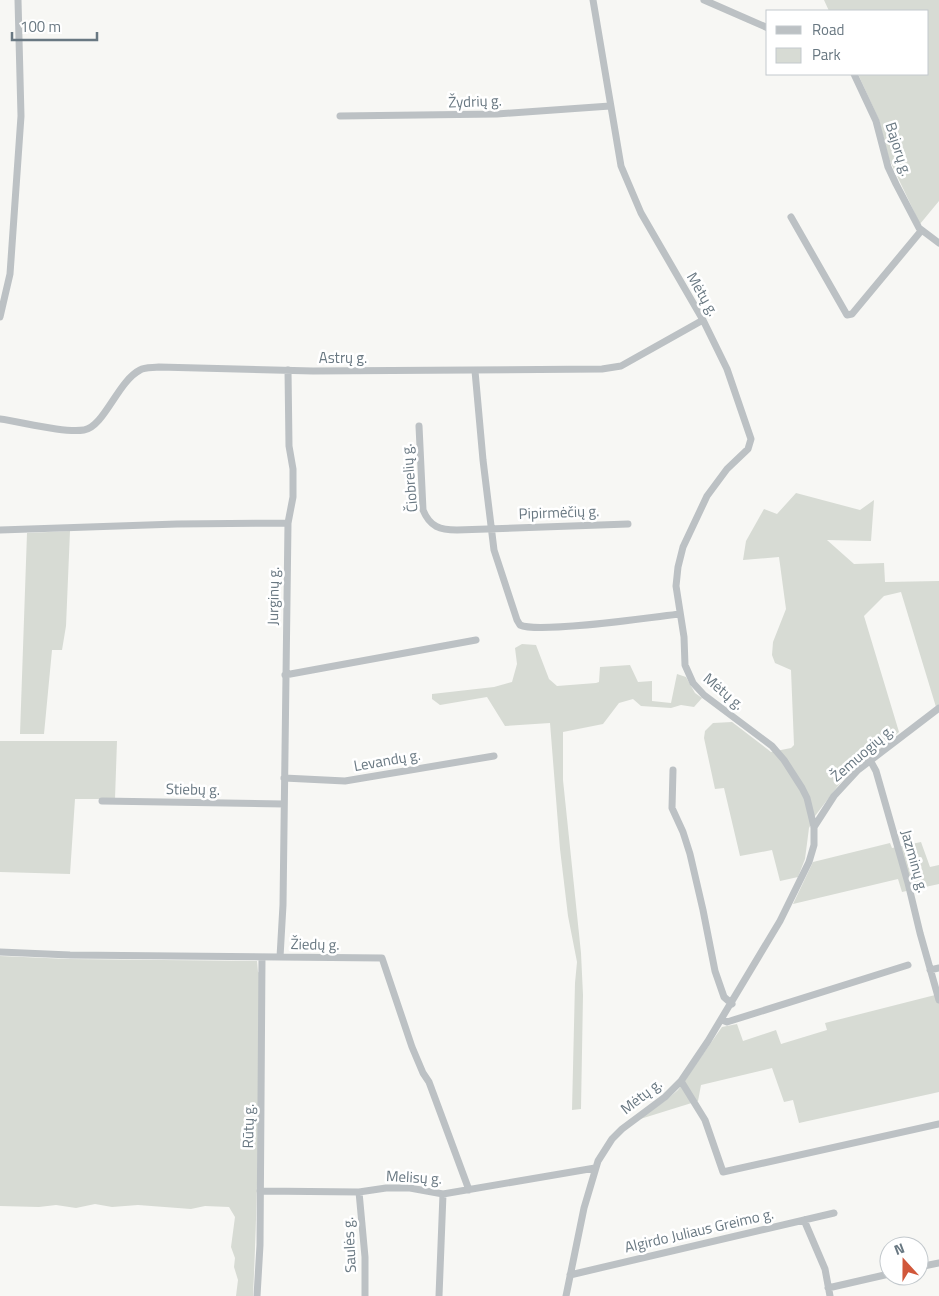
<svg xmlns="http://www.w3.org/2000/svg" width="939" height="1296" font-family="'Titillium Web',sans-serif">
	<rect width="100%" height="100%" fill="#f7f7f4"/>
	<path fill="#d7dbd4" d="M824 0H939V201L920 224 889 159 879 120 858 74H928V11H829Z
		M796 493 860 510 874 500 871 541 827 540 854 564 884 563 885 582 939 581V704L936 707 901 592 884 596 864 616 899 732 844 778 815 816 809 828 805 859 798 877 780 881 772 850 740 856 724 788 715 789 704 738 705 731 713 723 732 722 771 752 791 748 794 745 791 670 775 663 772 655 773 642 786 609 779 557 743 560 746 541 764 509 777 514Z
		M70 531 66 626 62 650H52L44 734H20L27 533Z
		M522 644 536 645 549 679 557 686 596 683 599 682 600 667 630 665 638 682 652 681V701L671 703 677 674 686 677 695 693 702 698 694 707 681 705 671 708 641 706 633 699 619 703 603 724 563 732V780L581 953 583 995 581 1109 572 1110 575 983 577 962 568 916 560 849 550 723 505 726 487 697 440 705 432 699V694L494 687 512 682 517 664 515 648Z
		M0 741H117L115 799H75L70 874 0 872Z
		M921 842 930 867 939 865V884L902 892 898 879 793 904 813 862 890 843 892 848Z
		M0 956 69 959 257 961 258 972 261 973 258 1039C261 1060 258 1082 258 1104 258 1168 256 1232 253 1296H236L238 1280 234 1267 235 1258 231 1247 235 1217 229 1207 205 1206 191 1209 138 1205 112 1207 95 1204 76 1208 56 1205 39 1207 0 1206Z
		M939 994V1092L799 1123 793 1100 784 1102 772 1068 701 1085 698 1101 637 1120 665 1101 678 1090 722 1027 737 1024 743 1041 776 1030 781 1044 827 1030 825 1023Z"/>
	<g fill="none" stroke-linecap="round" stroke-linejoin="round">
		<path stroke="#bcc1c4" stroke-width="7" d="M704 0 768 28
			M854 74 876 121 888 167 896 184 919 228 939 243
			M340 116 497 114 610 106
			M791 217 847 315 852 314 921 231
			M0 317 10 274 21 116 18 0
			M288 370 289 446 293 469V497L288 523
			M475 371 483 460 494 550 517 620 520 625C538 634 653 617 680 614
			M0 419C22 422 63 433 84 430 104 427 118 381 140 370 145 367 153 368 159 367L313 371 602 369 621 366 703 320
			M419 426 423 510C430 527 440 530 457 530L628 524
			M0 530 177 524 288 523 283 905 280 957
			M285 675 476 640
			M870 760 876 771 908 883 920 933 939 1000
			M673 770 672 808 683 832 690 854 703 910 715 971 724 997 732 1004
			M284 778 345 781 494 756
			M102 801 284 804
			M814 827 834 796 858 770 939 708
			M0 952 70 955 382 958 412 1047 423 1073 429 1082 469 1190
			M930 970 939 968
			M722 1020 727 1022 908 965
			M681 1081 705 1120 723 1172 939 1124
			M260 1191 359 1192 386 1188H410L443 1194 595 1168
			M359 1192 365 1257V1296
			M804 1220 825 1269 830 1296
			M919 1267 939 1263
			M570 1275 834 1213
			M828 1288 889 1274
			M257 1296 260 1245 262 957
			M439 1296 443 1194
			M566 1296 584 1208 598 1161 612 1139 622 1129 665 1097 681 1081 708 1041 780 921 809 862 814 845V827L807 798 802 788 784 760 772 746 704 695 693 683 685 665 684 637 676 586 678 567 683 547 707 496 727 469 748 449 751 439 727 369 703 320 641 213 621 166 593 0"/>
	</g>
	<g text-anchor="middle" dominant-baseline="central" stroke-width="5" stroke-linejoin="round" paint-order="stroke">
		<g font-size="15" fill="#697882" stroke="#fff">
			<text transform="translate(475 101) rotate(-2)">Žydrių g.</text>
			<text transform="translate(899 149) rotate(72)">Bajorų g.</text>
			<text transform="translate(703 294) rotate(60)">Mėtų g.</text>
			<text x="343" y="357">Astrų g.</text>
			<text transform="translate(409 478) rotate(-95)">Čiobrelių g.</text>
			<text transform="translate(559 512) rotate(-2)">Pipirmėčių g.</text>
			<text transform="translate(273 596) rotate(-89)">Jurginų g.</text>
			<text transform="translate(724 691) rotate(40)">Mėtų g.</text>
			<text transform="translate(862 753) rotate(-41)">Žemuogių g.</text>
			<text transform="translate(387 760) rotate(-10)">Levandų g.</text>
			<text transform="translate(193 789) rotate(1)">Stiebų g.</text>
			<text transform="translate(915 861) rotate(74)">Jazminų g.</text>
			<text transform="translate(315 944) rotate(1)">Žiedų g.</text>
			<text transform="translate(641 1096) rotate(-38)">Mėtų g.</text>
			<text transform="translate(248 1126) rotate(-89)">Rūtų g.</text>
			<text transform="translate(414 1177) rotate(3)">Melisų g.</text>
			<text transform="translate(699 1230) rotate(-13)">Algirdo Juliaus Greimo g.</text>
			<text transform="translate(349 1245) rotate(-93)">Saulės g.</text>
		</g>
	</g>
	<rect x="766" y="10" width="162" height="65" fill="#ffffff" stroke="#c3c9cd"/>
	<rect x="776" y="26" width="25" height="8" fill="#bcc1c4" stroke="#c3c9cd"/>
	<text x="812" y="35" font-size="15" fill="#697882">Road</text>
	<rect x="776" y="48" width="25" height="15" fill="#d7dbd4" stroke="#c3c9cd"/>
	<text x="812" y="60" font-size="15" fill="#697882">Park</text>
	<g transform="translate(904 1261) rotate(339)"><circle r="24" fill="#ffffff" stroke="#c3c9cd"/>
	<path d="M0-4L9 19L0 12L-9 19Z" fill="#d1573a"/>
	<text y="-8" font-size="14" font-weight="bold" text-anchor="middle" fill="#697882">N</text>
	</g>
	<path d="M12 32v8h85v-8" fill="none" stroke="#697882" stroke-width="2.5"/>
	<text x="20" y="32" font-size="15" fill="#697882" stroke="#ffffff" stroke-width="4" paint-order="stroke">100 m</text>
</svg>
